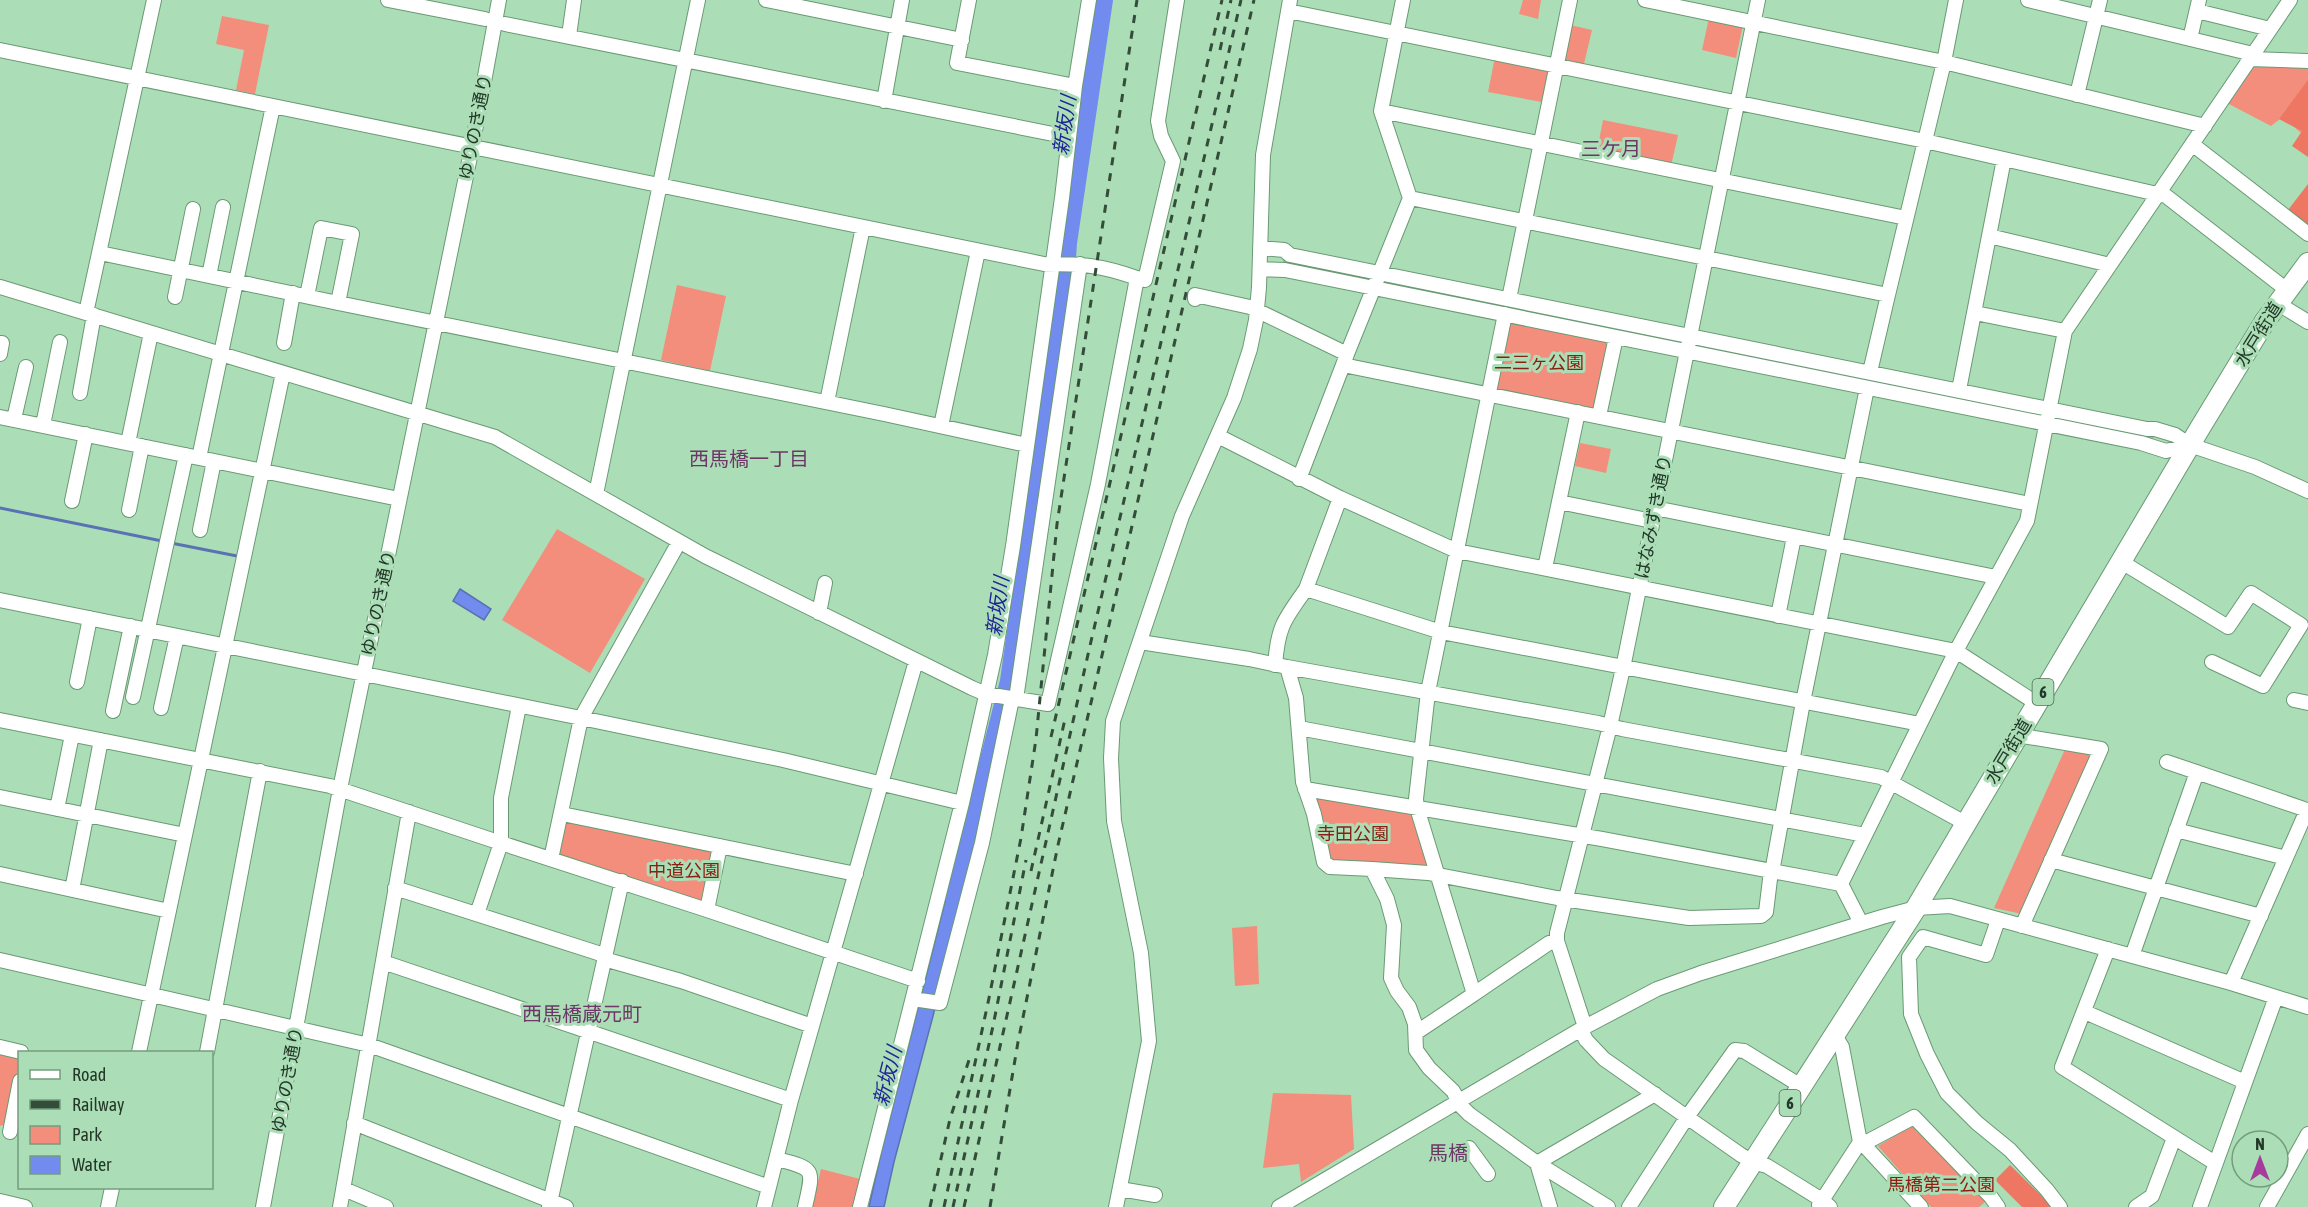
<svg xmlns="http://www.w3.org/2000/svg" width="2308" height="1207" font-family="'Asap Condensed','Noto Sans JP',sans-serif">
	<rect width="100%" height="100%" fill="#abdeb6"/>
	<path fill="#f38e7c" d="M1523 0H1541L1538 19 1519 14Z
		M222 16 269 25 255 94 236 90 244 50 216 44Z
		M1709 18 1743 25 1736 58 1702 50Z
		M1570 25 1592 30 1583 68 1560 63Z
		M1495 57 1554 68 1547 103 1488 92Z
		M1083 59 1091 60 1083 115 1076 114Z
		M2255 64 2308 66V139L2293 126 2280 119 2271 126 2227 103 2251 67Z
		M1603 120 1678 135 1671 166 1597 151Z
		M1283 255 1364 275V281L1283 266Z
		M1387 280 1493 301 1494 304 1491 307 1386 286Z
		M677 285 726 296 710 371 661 360Z
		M1523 307 1675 340 1674 344 1521 312Z
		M1510 319 1610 341 1596 411 1495 390Z
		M1701 345 1850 374V378L1701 348Z
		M1886 381 2040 413 2039 417 1885 386Z
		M2055 415 2155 432 2152 445 2054 420Z
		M1580 443 1611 449 1606 473 1575 466Z
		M557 529 645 579 590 673 502 620Z
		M2066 747 2087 751 2091 757 2022 914 1994 908Z
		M1314 795 1411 811 1430 864 1425 869 1328 861Z
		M568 819 713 851 705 899 698 903 559 856C555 847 560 825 568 819Z
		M1257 926 1259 984 1235 986 1232 928Z
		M0 1052 17 1058 19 1064 6 1124 0 1126Z
		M1273 1093 1351 1095 1354 1149 1301 1182 1299 1164 1263 1168Z
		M1917 1123 1989 1199 1979 1207H1931L1878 1146Z
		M821 1169 864 1180 857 1207H812Z"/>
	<path fill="#ed7763" d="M2308 80V157L2292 146 2302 131 2279 119Z
		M2308 184V225L2288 210Z
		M2010 1165 2053 1207H2022L1995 1180Z"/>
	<path fill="#728bee" stroke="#5a72b3" stroke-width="1.5" d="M460 589 491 609 484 620 453 601Z
		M953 870 966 876 933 1016 894 1162 884 1207H869L881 1153Z"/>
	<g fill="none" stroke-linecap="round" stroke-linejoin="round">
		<path stroke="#5a72b3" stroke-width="3" d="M0 508 162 541
			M171 543 237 556"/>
		<path stroke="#728bee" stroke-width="18" d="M954 896 1009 681 1066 274 1068 243 1104 0"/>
		<defs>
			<path id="minor" d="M388 0 485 19
				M766 0 962 40
				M969 0 957 63 1075 86
				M1645 0 1944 62 2205 126
				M1758 0 1623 668 1610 726 1557 933V941L1585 1027 1581 1030 1586 1040 1604 1059 1741 1155 1753 1162 1767 1166 1822 1200 1830 1207
				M2028 0 2253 54
				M1288 11 1925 141 2166 196 2287 290
				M2197 11 2270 29
				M505 24 1068 137
				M569 36 574 0
				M2190 39 2199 0
				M0 50 1044 264C1084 264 1100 265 1137 278
				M2250 59 2308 61
				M2077 95 2100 0
				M884 101 902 0
				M1381 111 1906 218
				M2192 144 2308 234
				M2004 159 1989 236 2110 265
				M1410 198 1888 295 1944 62 1956 0
				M1260 248 1284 250 1290 255 2147 429H2155L2175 435 2190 445 2255 467 2308 491
				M100 253 338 303 884 414 1027 445
				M1260 269 1285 270 1374 288 2141 443 2166 451 2190 445
				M209 276 223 207
				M0 287 495 437 705 556 972 688 986 694 1048 704 1098 484 1137 278 1145 280 1173 161 1161 136 1158 121 1177 0
				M307 296 321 228 352 234 338 303
				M175 297 193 209
				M1195 299V295L1250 307 1347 354 1343 365 2030 504
				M1509 299 1570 0
				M2277 303 2308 322
				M86 313 154 0
				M1975 313 2065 331
				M1505 314 1428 692 1416 799 1417 808 1474 994 1549 943 1557 941
				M0 343H2L0 354
				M284 343 293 293
				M1347 354 1410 198 1381 111 1403 0
				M1870 372 1888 295
				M1959 390 1989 236
				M80 393 94 315
				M827 402 863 227
				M1599 416 1616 337
				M0 417 399 499
				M14 419 26 367
				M43 425 60 342
				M941 426 978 251
				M1218 436 1340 498 1457 551 1956 651 2036 703
				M128 443 151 333
				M199 458 273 106
				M1299 479 1343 365
				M596 494 698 0
				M1340 498 1306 589 1441 632 1920 724
				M72 501 86 434
				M1559 502 1652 521
				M1655 508 1996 577
				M129 510 142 446
				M200 530 214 461
				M679 542 581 718 783 760 962 803
				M2120 561 2228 627 2251 593 2301 625 2263 686 2212 662
				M1545 568 1578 412
				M0 600 581 718 551 859
				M819 613 825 583
				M1778 616 1794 537
				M1140 642 1249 659 1287 667 1296 698 1303 782 1314 814 1324 862 1330 867 1372 869 1387 899 1394 925 1391 978 1397 991 1409 1007 1415 1024 1416 1050 1429 1068 1453 1091 1461 1106 1469 1114 1537 1163 1608 1207
				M1275 665C1278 626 1284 620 1306 589
				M1287 667 1598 723 1622 729 1881 777 1965 823
				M77 682 90 618
				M133 697 186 455
				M1016 699 1080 264
				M2294 700 2308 703
				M519 706 501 798V843L707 910 720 846
				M161 708 177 636
				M113 711 131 626
				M0 720 330 786 501 843 477 914
				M1299 728 1865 835
				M2017 735 2101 749 2022 926
				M2167 762 2307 810 2231 983
				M1305 789 1602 839 1841 884 1861 923
				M0 797 185 835
				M57 809 72 735
				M562 814 856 874
				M2176 830 2286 858
				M2051 860 2261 916
				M1372 869 1428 873 1557 898 1689 918 1761 916 1766 912 1771 871
				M1772 872 1803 702 1867 388
				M0 874 169 911
				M1841 884 1956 651 2027 521 2065 331 2290 0
				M395 888 604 955
				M72 890 101 740
				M707 910 918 981
				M1998 920 1986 955 1923 937 1909 957 1911 1014 1927 1054 1947 1093 1977 1123 2010 1150 2047 1190 2060 1207
				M2108 949 2062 1067 2215 1163
				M2132 956 2197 772
				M604 959 681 981 812 1026
				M0 960 369 1045 769 1187
				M383 962 791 1100
				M913 999 940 1003 982 843 1012 699
				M2085 1012 2245 1082
				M1417 1032 1474 994
				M1834 1034 1842 1047 1860 1142 1863 1144 1921 1207
				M0 1047 21 1052
				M139 1052 283 373
				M207 1052 260 771
				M354 1123 566 1207
				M10 1132 20 1081
				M1863 1144 1914 1117 1991 1197 1998 1207
				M1469 1148 1488 1174
				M777 1159C815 1169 814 1168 805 1207
				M344 1189 386 1207
				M1120 1189 1155 1195
				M0 1201 25 1207
				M1819 1205 1860 1142
				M108 1207 112 1188
				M263 1207 340 789 472 147 499 0
				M340 1207 409 812
				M549 1207 622 881
				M764 1207 791 1100 916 661
				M860 1207 962 803 995 655 1013 546 1062 198 1075 86 1089 0
				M1116 1207 1149 1041 1141 953 1114 821 1111 758 1113 721 1182 516 1234 398 1250 349 1256 320 1259 287 1263 155 1290 0
				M1279 1207 1583 1028 1657 989 1701 973 1882 917 1916 908 1950 906 2231 983 2308 1007
				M1550 1207 1537 1163 1655 1094
				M1629 1207 1687 1117 1735 1050 1744 1051 1801 1086
				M2136 1207 2152 1196 2174 1138
				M2200 1207 2276 997
				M2267 1207 2308 1134"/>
			<path id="highway" d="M1724 1207 1916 908 2200 428 2265 321 2308 263"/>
		</defs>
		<use href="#minor" stroke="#699a74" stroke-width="16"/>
		<use href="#highway" stroke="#699a74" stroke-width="22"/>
		<use href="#minor" stroke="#fff" stroke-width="14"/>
		<use href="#highway" stroke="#fff" stroke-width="20"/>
		<path stroke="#344d3a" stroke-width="3" stroke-dasharray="8 8" stroke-linecap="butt" d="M1220 50 1231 0
			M1051 737 1222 0
			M1031 871 1065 719
			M930 1207 950 1119 969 1060
			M944 1207 989 998 1021 838 1036 739 1057 524 1137 0
			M953 1207 993 1026 1026 860
			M964 1207 1089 650 1241 0
			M990 1207 1018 1042 1058 845 1254 0"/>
	</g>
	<g text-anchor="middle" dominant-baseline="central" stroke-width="6" stroke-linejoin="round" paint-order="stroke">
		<g fill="#abdeb6" stroke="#4c6a53" stroke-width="1.5">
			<rect x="2032.5" y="679" width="21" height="26" rx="4.5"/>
			<rect x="1779.5" y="1090" width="21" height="26" rx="4.5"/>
		</g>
		<g font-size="16" font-weight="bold" fill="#233828">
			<text x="2043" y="692">6</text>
			<text x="1790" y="1103">6</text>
		</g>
		<g font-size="18" fill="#233828" stroke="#abdeb6">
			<text transform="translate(475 127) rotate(-79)">ゆりのき通り</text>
			<text transform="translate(2258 334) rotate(-58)">水戸街道</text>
			<text transform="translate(1653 517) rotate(-79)">はなみずき通り</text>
			<text transform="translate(378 603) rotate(-78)">ゆりのき通り</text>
			<text transform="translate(2008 751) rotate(-59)">水戸街道</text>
			<text transform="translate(287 1080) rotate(-80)">ゆりのき通り</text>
		</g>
		<g font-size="18" fill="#8a2011" stroke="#abdeb6">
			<text x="1539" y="362">二三ヶ公園</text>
			<text x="1353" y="833">寺田公園</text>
			<text x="684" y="870">中道公園</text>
			<text x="1941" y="1184">馬橋第二公園</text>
		</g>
		<g font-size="20" font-style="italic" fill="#202396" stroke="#abdeb6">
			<text transform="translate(1064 125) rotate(-82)">新坂川</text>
			<text transform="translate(997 606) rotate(-82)">新坂川</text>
			<text transform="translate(887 1076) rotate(-76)">新坂川</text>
		</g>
		<g font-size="20" fill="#6c3767" stroke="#abdeb6">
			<text x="1611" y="148">三ケ月</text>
			<text x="749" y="458">西馬橋一丁目</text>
			<text x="582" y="1013">西馬橋蔵元町</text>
			<text x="1448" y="1152">馬橋</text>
		</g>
	</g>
	<rect x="18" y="1051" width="195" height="138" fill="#abdeb6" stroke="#759c7d" stroke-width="1.5"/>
	<rect x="30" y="1070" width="30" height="9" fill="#ffffff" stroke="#759c7d" stroke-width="1.5"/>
	<text x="72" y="1081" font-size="18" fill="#233828">Road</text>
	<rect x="30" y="1100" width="30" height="9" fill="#344d3a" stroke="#759c7d" stroke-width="1.5"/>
	<text x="72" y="1111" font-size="18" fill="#233828">Railway</text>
	<rect x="30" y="1126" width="30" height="18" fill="#f38e7c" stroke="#759c7d" stroke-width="1.5"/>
	<text x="72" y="1141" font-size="18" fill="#233828">Park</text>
	<rect x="30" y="1156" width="30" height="18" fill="#728bee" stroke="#759c7d" stroke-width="1.5"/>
	<text x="72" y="1171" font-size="18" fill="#233828">Water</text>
	<g transform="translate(2260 1159)"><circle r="28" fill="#abdeb6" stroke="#759c7d" stroke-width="1.5"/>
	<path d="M0-4.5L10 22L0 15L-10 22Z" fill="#a63b9d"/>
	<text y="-9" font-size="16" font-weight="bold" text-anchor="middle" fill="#233828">N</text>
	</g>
</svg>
